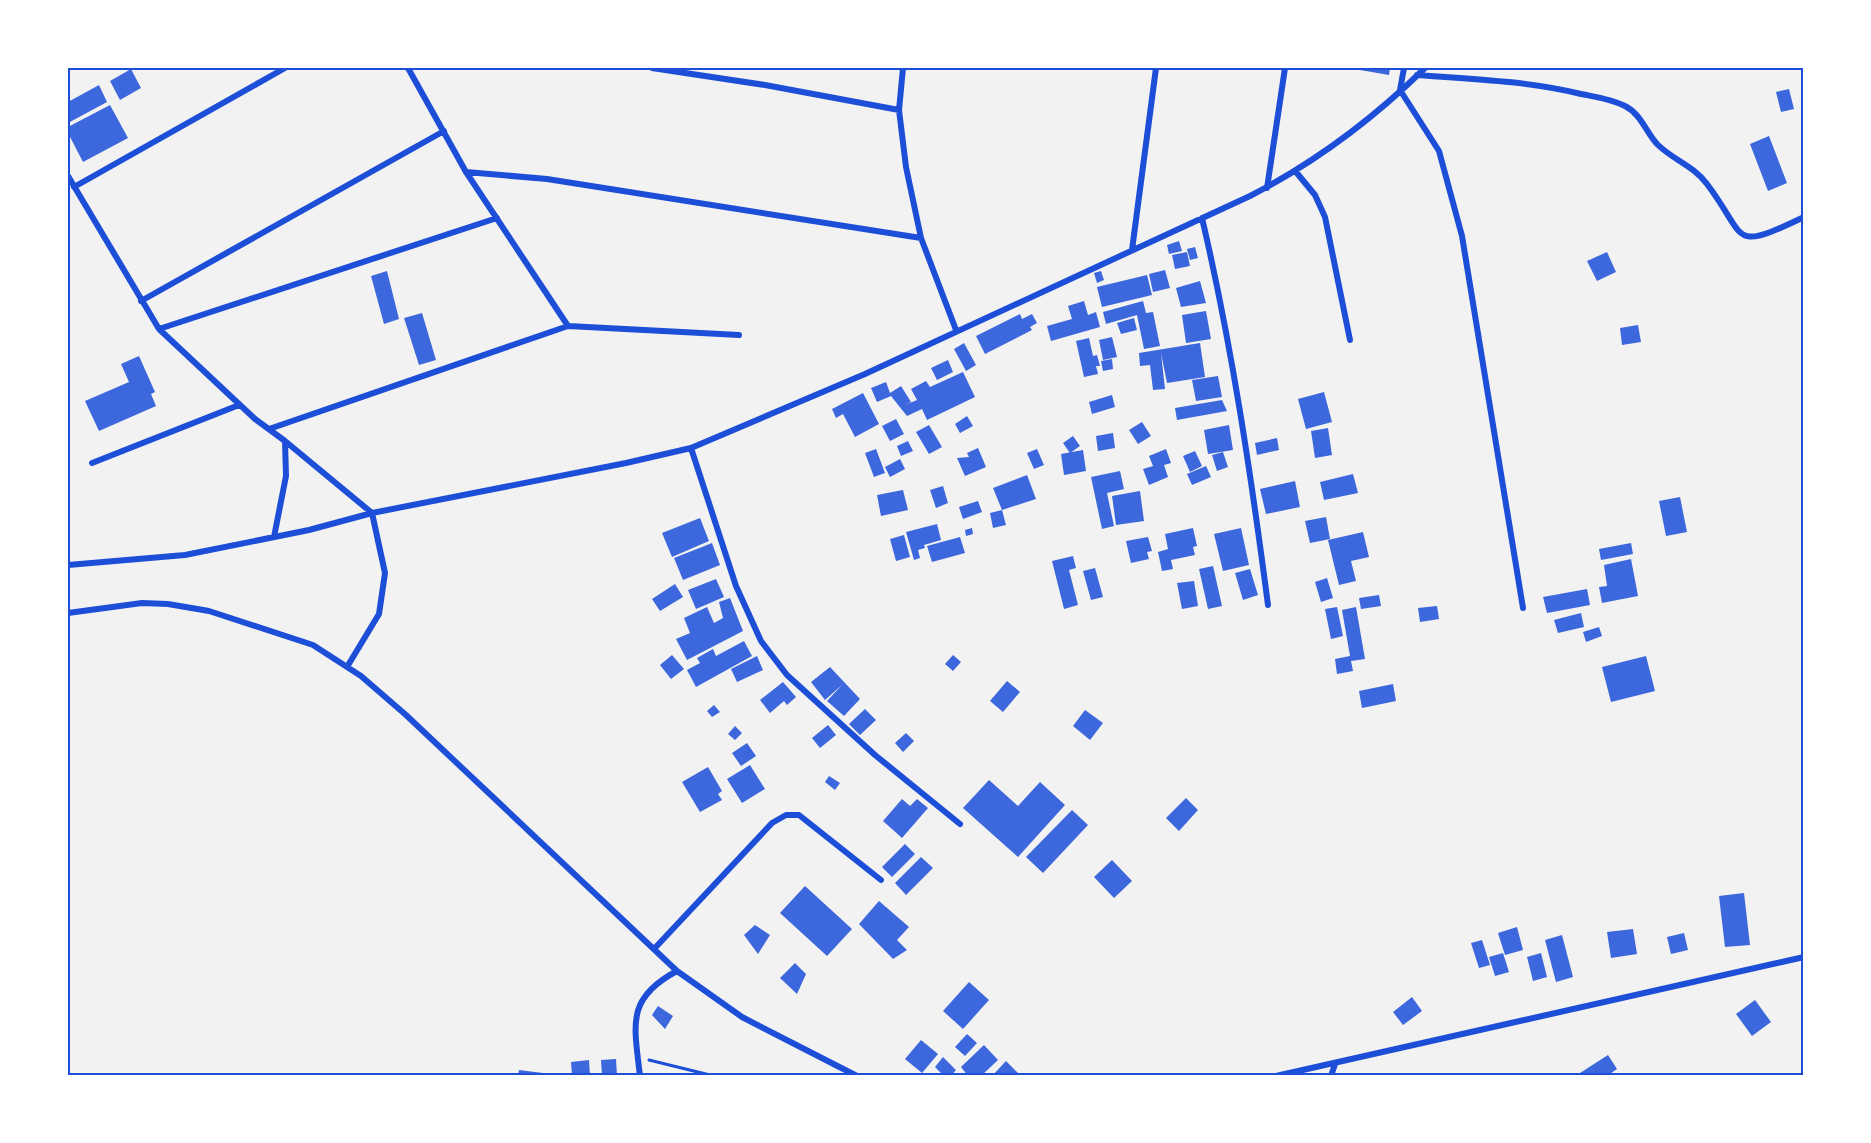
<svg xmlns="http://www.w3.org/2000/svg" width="1871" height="1143" font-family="Montserrat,sans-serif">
	<rect width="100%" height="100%" fill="#f2f2f2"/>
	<path fill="#3d67dc" d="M1360 68H1390L1389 75 1360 70Z
		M131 69 141 88 120 100 110 81Z
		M99 85 107 102 68 123V102Z
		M1789 89 1794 109 1781 112 1776 92Z
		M110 105 128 138 83 162 68 133V127Z
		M1769 136 1787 183 1768 191 1750 144Z
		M1179 241 1182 251 1169 254 1167 245Z
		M1195 247 1198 258 1190 260 1187 249Z
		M1187 252 1190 266 1175 269 1172 255Z
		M1607 252 1616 272 1597 281 1587 261Z
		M1165 270 1170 288 1153 292 1149 274Z
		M387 271 399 319 384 324 371 276Z
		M1101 271 1104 280 1097 283 1094 273Z
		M1147 275 1152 295 1102 307 1097 287Z
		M1200 281 1206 303 1181 307 1176 288Z
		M1084 301 1088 315 1096 312 1100 327 1051 341 1047 326 1072 319 1068 306Z
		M1143 301 1146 313 1153 312 1160 346 1144 349 1137 315 1106 324 1103 312Z
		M1206 311 1211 339 1186 343 1182 315Z
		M422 313 436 360 419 365 404 318Z
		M1020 314 1022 319 1032 314 1037 323 1030 327 1032 330 985 354 976 336Z
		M1134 318 1137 330 1121 334 1117 323Z
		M1638 325 1641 342 1622 345 1620 328Z
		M1112 337 1117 357 1103 360 1099 340Z
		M1089 338 1093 356 1097 355 1100 366H1096L1098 374 1084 377 1076 341Z
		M964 343 976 365 966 371 954 349Z
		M1200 343 1205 377 1167 383 1161 353 1165 389 1153 390 1150 365 1140 366 1139 353Z
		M139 356 155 392 151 394 156 406 99 431 85 401 129 382 121 364Z
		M1112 359 1113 369 1103 371 1101 361Z
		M948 360 953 372 937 380 931 368Z
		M963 372 975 397 927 420 922 409 907 416 891 396 877 402 871 388 886 382 890 393 901 386 911 402 905 405 917 400 911 389 926 381 930 387Z
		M1218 376 1222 397 1196 401 1192 380Z
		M1324 392 1332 422 1306 429 1298 399Z
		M863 393 879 424 855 437 843 414 836 418 832 409Z
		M1112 395 1115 407 1092 414 1089 402Z
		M1222 400 1227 411 1177 420 1175 408Z
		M967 416 973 426 960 433 955 424Z
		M896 419 904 434 890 441 882 426Z
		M1142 422 1151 436 1138 444 1129 430Z
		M929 425 942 447 929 454 916 432Z
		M1229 425 1233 450 1208 454 1204 430Z
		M1328 428 1332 455 1315 458 1311 431Z
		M1113 433 1115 448 1098 451 1096 436Z
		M1073 436 1080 446 1070 453 1063 443Z
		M1277 438 1279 450 1257 455 1255 443Z
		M908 441 913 451 901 456 897 446Z
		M978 448 986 467 965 476 957 458 969 457 967 453Z
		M876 449 885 473 874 477 865 453Z
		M1037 449 1044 465 1034 469 1027 453Z
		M1166 449 1171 463 1164 465 1168 477 1149 485 1143 469 1153 466 1149 456Z
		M1083 450 1086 471 1064 475 1061 454Z
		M1195 451 1202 466 1190 472 1183 456Z
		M1223 452 1228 467 1217 471 1212 455Z
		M900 459 905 469 890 477 885 467Z
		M1206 466 1211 477 1192 485 1187 474Z
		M1120 471 1124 489 1107 493 1114 526 1102 529 1091 477Z
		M1353 474 1358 493 1324 500 1320 482Z
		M1027 475 1036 499 1002 510 1006 525 993 528 990 513 1002 510 993 488Z
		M1295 481 1300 507 1266 514 1260 489Z
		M943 486 948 503 936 508 930 490Z
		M903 490 908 510 881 516 877 495Z
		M1140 491 1144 521 1116 525 1112 496Z
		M1680 497 1687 532 1666 536 1659 501Z
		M978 501 982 512 963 519 959 507Z
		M1326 517 1330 539 1310 543 1305 521Z
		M700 518 709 541 672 557 662 533Z
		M937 524 941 540 924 545 925 548 918 550 920 558 914 560 906 532Z
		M972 528 973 534 966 536 965 530Z
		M1193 528 1197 546 1193 547 1195 555 1171 560 1173 569 1162 571 1158 552 1168 549 1165 534Z
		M1241 528 1249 565 1223 571 1214 534Z
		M1363 532 1369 557 1351 561 1356 581 1339 585 1328 540Z
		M904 535 910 557 896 561 890 539Z
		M960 537 965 553 932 562 927 546Z
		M1148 537 1152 551 1147 552 1149 559 1131 563 1126 541Z
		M712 543 720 565 683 580 674 558Z
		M1631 543 1633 554 1601 560 1599 549Z
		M1073 556 1076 568 1069 570 1078 605 1064 609 1052 561Z
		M1631 559 1638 596 1602 603 1599 587 1607 586 1604 565Z
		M1213 566 1222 606 1208 609 1199 569Z
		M1095 568 1103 597 1091 600 1083 571Z
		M1250 569 1258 595 1243 600 1235 573Z
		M1327 578 1333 598 1321 602 1315 582Z
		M716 579 724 597 696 609 688 590Z
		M1194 581 1198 606 1182 609 1177 583Z
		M675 584 683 597 660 611 652 599Z
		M1587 589 1590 605 1547 613 1543 597Z
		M1379 595 1381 606 1361 609 1359 598Z
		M730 598 743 631 687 660 676 639 690 633 684 618 707 607 714 623 723 618 719 602Z
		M1437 606 1439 619 1420 622 1418 608Z
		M1337 607 1343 636 1331 639 1325 609Z
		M1356 607 1365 659 1351 661 1353 671 1337 674 1335 659 1350 656 1342 610Z
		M1581 613 1584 627 1558 633 1554 620Z
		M1599 627 1602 636 1586 642 1583 632Z
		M744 641 752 656 696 687 687 670 700 663 697 658 713 649 716 656Z
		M672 655 684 669 671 679 660 665Z
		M953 655 961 662 953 671 945 664Z
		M757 656 763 670 737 682 731 669Z
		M1646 656 1655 691 1611 702 1602 667Z
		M830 667 860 699 844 716 827 701 842 685 825 700 811 682Z
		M1007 681 1020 692 1003 712 990 701Z
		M783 682 796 697 787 705 784 701 770 713 760 700Z
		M1393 684 1396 701 1362 708 1359 691Z
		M714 705 720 712 712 717 707 711Z
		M865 709 876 720 860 735 849 724Z
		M1085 710 1103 723 1090 740 1073 726Z
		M828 725 836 735 820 748 812 738Z
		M735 726 742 733 735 740 728 734Z
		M906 733 914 741 903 752 895 743Z
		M747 743 756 756 741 766 732 753Z
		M750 765 765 789 742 803 727 779Z
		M708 767 722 791 718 794 722 800 700 812 682 782Z
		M829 776 840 783 835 790 825 782Z
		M989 780 1018 806 1040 782 1065 805 1018 857 963 808Z
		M1186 798 1198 810 1179 831 1166 818Z
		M902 799 910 806 917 799 928 808 902 838 883 821Z
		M1072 810 1088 825 1043 873 1026 857Z
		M905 844 915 854 892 877 882 867Z
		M921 857 933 868 906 895 895 883Z
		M1112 860 1132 881 1114 898 1094 877Z
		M805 886 852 929 827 956 780 913Z
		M1744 893 1750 945 1725 947 1719 896Z
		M879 901 909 927 897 940 907 950 893 959 859 924Z
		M755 925 770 935 758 954 744 935Z
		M1517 927 1523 950 1505 955 1498 933Z
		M1633 929 1637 954 1611 958 1607 932Z
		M1684 933 1688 950 1671 954 1667 937Z
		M1562 935 1573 977 1556 982 1545 940Z
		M1482 940 1490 965 1479 968 1471 943Z
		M1503 953 1509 972 1495 976 1489 957Z
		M1541 953 1547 977 1533 981 1527 957Z
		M795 963 806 974 797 994 780 978Z
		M969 982 989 1000 963 1029 943 1011Z
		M1412 997 1422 1011 1403 1025 1393 1012Z
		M1755 1000 1771 1022 1752 1036 1736 1014Z
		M658 1006 673 1016 665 1029 652 1015Z
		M967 1034 977 1043 965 1056 955 1047Z
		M921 1040 938 1054 922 1073 905 1059Z
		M984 1045 998 1060 981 1076H968L961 1067Z
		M1608 1055 1617 1069 1607 1076H1581L1580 1073Z
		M943 1057 956 1070 951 1076H944L935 1067Z
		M616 1059 617 1076H602L601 1060Z
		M589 1060 590 1076H572L571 1062Z
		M1006 1061 1021 1076H992Z
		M519 1070 543 1073V1076H518Z"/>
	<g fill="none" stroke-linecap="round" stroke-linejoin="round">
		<path stroke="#1d4ed8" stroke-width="3" d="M1803 1047 1804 1046
			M649 1060 714 1076"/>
		<path stroke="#1d4ed8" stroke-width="6" d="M652 68 765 85 899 110
			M903 68 899 110 906 167 921 238 956 330
			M1404 68 1400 90 1439 151 1462 236 1523 608
			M1417 75C1473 79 1527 81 1581 94 1596 97 1611 99 1625 106 1641 114 1646 132 1657 144 1673 160 1694 166 1707 184 1748 238 1729 253 1804 217
			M466 172 547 179 921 238
			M1296 172 1315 195 1325 217 1350 340
			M68 176 159 329 255 419 285 441 286 476 274 537
			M74 187 285 68
			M1267 188 1285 68
			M1202 218C1232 346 1251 475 1268 605
			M1132 250 1156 68
			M141 301 444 131
			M568 326 739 335
			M159 329 497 218
			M269 429 568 326 466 172 408 68
			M285 441 372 513 385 573 379 614 347 667
			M691 448 736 586 761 641 787 675 875 755 960 824
			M92 463 239 405
			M68 565 185 555 309 530 372 513 626 463 691 448 865 374 1250 196C1316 162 1372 120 1425 68
			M68 613 142 603 168 604 209 611 313 645 361 676 406 715 677 971 742 1017 857 1076
			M654 949 772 823 786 815H799L881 880
			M640 1076C634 1024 626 998 677 971
			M1276 1076 1804 957
			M1331 1076 1335 1064"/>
	</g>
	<rect width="1871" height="1143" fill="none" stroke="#ffffff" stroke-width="138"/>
	<rect x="69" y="69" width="1733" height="1005" fill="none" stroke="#1d4ed8" stroke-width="2"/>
</svg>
